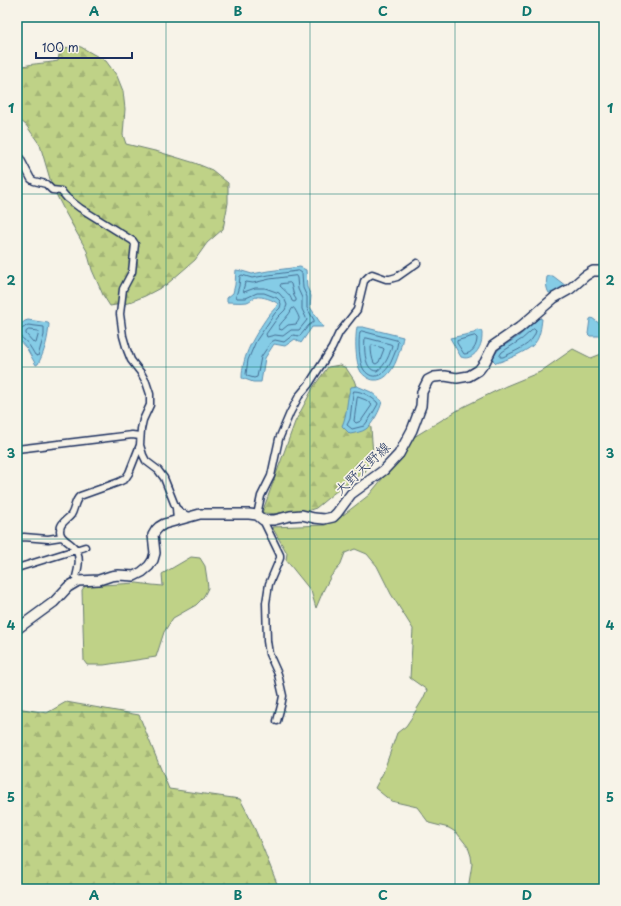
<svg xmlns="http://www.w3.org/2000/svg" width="621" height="906" font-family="'Playpen Sans','Klee One',sans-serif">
	<defs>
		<pattern id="forest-firs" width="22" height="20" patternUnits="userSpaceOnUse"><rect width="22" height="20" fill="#bfd287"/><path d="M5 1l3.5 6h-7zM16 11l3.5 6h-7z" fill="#a4b577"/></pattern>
	</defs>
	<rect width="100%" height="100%" fill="#f7f3e8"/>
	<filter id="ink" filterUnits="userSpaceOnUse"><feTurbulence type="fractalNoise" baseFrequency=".025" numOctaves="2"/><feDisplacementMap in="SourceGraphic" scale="8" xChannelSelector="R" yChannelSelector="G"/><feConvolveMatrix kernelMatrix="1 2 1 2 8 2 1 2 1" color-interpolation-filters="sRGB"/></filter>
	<g filter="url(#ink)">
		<path fill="#bfd287" stroke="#6d8072" d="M573 349 591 358 604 353V889H468L472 864 471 856 468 847 457 833 449 828 429 823 417 807 391 801 375 788 383 773 397 733 406 726 412 717 423 699 427 690 410 678 413 629 391 594 377 566 367 554 355 549 345 553 340 566 331 576 324 589 316 608 311 591 286 560 287 553 272 527 325 525 338 519 369 495 387 473 414 437 463 407 506 386 540 372Z
			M191 557 200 558 205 566 207 579 208 588 205 594 202 599 196 605 173 618 164 632 156 657 104 665H87L84 661 82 590 85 586 137 583 152 585 163 586 162 574Z"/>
		<path fill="url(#forest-firs)" stroke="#6d8072" d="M75 46 81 47 93 54 106 61 117 76 123 91 125 109 123 135 126 144 159 152 195 163 212 170 228 183V203L223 229 207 243 195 260 166 285 145 296 128 303 110 306 103 295 92 270 87 251 65 212 52 186 40 145 26 125 17 118V68C30 63 43 64 58 61L60 49Z
			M340 365 346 368 354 380 371 428 373 455 365 472 334 493 316 508 298 514H283L262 513 295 422 314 386 328 367Z
			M66 702 139 715 169 789 240 799C256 828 267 858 279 889H17V708L47 713Z"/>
		<path fill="#85cce6" stroke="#5b8db0" d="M300 267 306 270 307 287 311 296 310 307 323 327H312L301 343 295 339 285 346 274 344 265 358 261 382H253L242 378C242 355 255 335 268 316 271 312 276 308 278 304 274 300 262 296 256 297 253 298 250 301 247 302 240 303 234 302 227 302V298L233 293 235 285 236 270 242 271 252 274 268 271Z
			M549 276H553L566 286V288L553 293H549C546 288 546 282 547 277Z
			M539 318 542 319C541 327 540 337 535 343 530 350 505 361 496 363L493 360V357L499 349 519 336Z
			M592 318 604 327V335L599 336H590L588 334 590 319Z
			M28 320 48 323 49 324C48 338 45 351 38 364L36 365 27 349 17 338V327L25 321Z
			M357 327H363L403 337C400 351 393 382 374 380 370 380 364 376 361 372 355 363 355 338 357 327Z
			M478 330 481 331 482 333C482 336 482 340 481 343 479 351 471 361 461 357L450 338 474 333Z
			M357 386 371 392 382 401C381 409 372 425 366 429 362 432 355 433 350 434L342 426C348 413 346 399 351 387Z"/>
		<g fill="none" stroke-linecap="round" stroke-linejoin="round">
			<path stroke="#456e94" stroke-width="1" d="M299 271 302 273 303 288 307 297V308L314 320V322L309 325 300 336 293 335 284 342 275 340 271 342 261 357 257 377 254 378 247 376 246 374 248 360 256 341 275 313 280 308 281 304 280 301 277 298 264 293H257L246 298H237L236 296 239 286 240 276 242 275 252 278 269 275Z
				M296 276 297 278 298 289 302 298V309L307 320 299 330H291L283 336 275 335 267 337 266 334 278 317 285 310 287 305 285 300 279 293 265 288H255L244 292 243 290 245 283 246 282 253 283 270 279Z
				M290 283 291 284 294 296 296 299V301L294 302 292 301C290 294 285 291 280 286L281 284Z
				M294 308C295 309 300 318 299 319 299 320 297 323 296 324L288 325 282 330 279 329V326C283 320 289 316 292 309Z
				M534 329 536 331C533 345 515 351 503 357H500V355L502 352 522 339Z
				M17 330H20L28 325 44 327V335L38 356 35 355C31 348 25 337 17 336
				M29 330 38 331 39 332 36 343H34L26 334V332Z
				M362 331 396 340 398 341C397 349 394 355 391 362 386 373 374 383 364 370 359 363 358 341 360 332Z
				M475 336 477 338C477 346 472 354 464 354L457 343V341Z
				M365 338H367L390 344 392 345C390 354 386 365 377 371 364 371 364 348 365 338Z
				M372 345 383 348 384 349 379 362 376 364 374 363C372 359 371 352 371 347Z
				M354 391C363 391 371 397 377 402L378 404 370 418 364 426 352 429 347 425 350 419 353 394Z
				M358 397 366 400 372 405 361 421 356 423 354 421 357 399Z"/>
			<defs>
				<path id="minor" d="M17 154 19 156 31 179 34 181 46 184 52 190 61 191 67 198 80 208 133 241 135 244 132 272 123 289 120 314 123 336 127 350 131 360 141 373 146 382 150 394V405L143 420 141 429 140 445 143 455 146 461 158 470 164 478 176 508 177 521
					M17 449 132 435 140 436
					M176 508 182 513 190 517
					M257 515 261 496 271 476 279 439 290 413 299 396 309 384 332 348 339 333 357 310 364 281 369 276 372 274 386 279H390L397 277 417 263
					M263 520 280 555V558L269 584 266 603 267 641 269 654 278 674 283 696 281 706 277 721
					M17 538 24 537 48 539 61 537
					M17 568 85 547
					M76 577C78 569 81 558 76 550 71 541 56 539 61 526 63 521 68 519 71 515 75 509 74 501 80 496L119 482 125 479 129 473 140 445"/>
				<path id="secondary" d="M17 629 54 602 68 587 78 581 99 580 111 576 118 575 134 576 142 572 149 566 153 560 155 553 153 535 156 530 159 527 164 524 200 514H249L257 515 263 520H274L290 516 302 515 314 518 324 519 333 517 337 513 351 494 384 470 399 454 412 430 421 406 422 392 428 380 434 377 445 376 457 378 469 376 479 370 485 362 493 346 519 328 554 298 570 289 585 276 593 271H604"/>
			</defs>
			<use href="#minor" stroke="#1b2f5e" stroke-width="9"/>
			<use href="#secondary" stroke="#1b2f5e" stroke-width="12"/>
			<use href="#minor" stroke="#f7f3e8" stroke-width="6"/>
			<use href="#secondary" stroke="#f7f3e8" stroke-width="9"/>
		</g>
	</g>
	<path fill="none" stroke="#0f766e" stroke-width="1" stroke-opacity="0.55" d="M166 17V889M310 17V889M455 17V889M17 194H604M17 367H604M17 539H604M17 712H604"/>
	<g text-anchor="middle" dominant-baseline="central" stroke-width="3.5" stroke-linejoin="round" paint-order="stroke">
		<g font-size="14" fill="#1b2f5e" stroke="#f7f3e8">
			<text transform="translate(362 468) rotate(-43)">大野天野線</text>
		</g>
	</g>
	<rect width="621" height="906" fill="none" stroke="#f7f3e8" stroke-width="44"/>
	<path d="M36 52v6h96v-6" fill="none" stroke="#1b2f5e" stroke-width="2"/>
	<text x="42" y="52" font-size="12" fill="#1b2f5e" stroke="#f7f3e8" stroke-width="3" paint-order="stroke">100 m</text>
	<rect x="22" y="22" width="577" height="862" fill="none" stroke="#0f766e" stroke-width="1.5"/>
	<g font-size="13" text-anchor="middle" font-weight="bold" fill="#0f766e">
		<text x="94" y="16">A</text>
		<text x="238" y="16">B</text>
		<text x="383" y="16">C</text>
		<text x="527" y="16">D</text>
		<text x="11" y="113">1</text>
		<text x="610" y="113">1</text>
		<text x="11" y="285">2</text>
		<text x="610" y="285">2</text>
		<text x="11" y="458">3</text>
		<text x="610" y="458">3</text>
		<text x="11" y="630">4</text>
		<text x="610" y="630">4</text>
		<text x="11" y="802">5</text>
		<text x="610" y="802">5</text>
		<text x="94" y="900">A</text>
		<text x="238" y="900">B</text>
		<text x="383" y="900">C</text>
		<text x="527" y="900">D</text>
	</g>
</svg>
